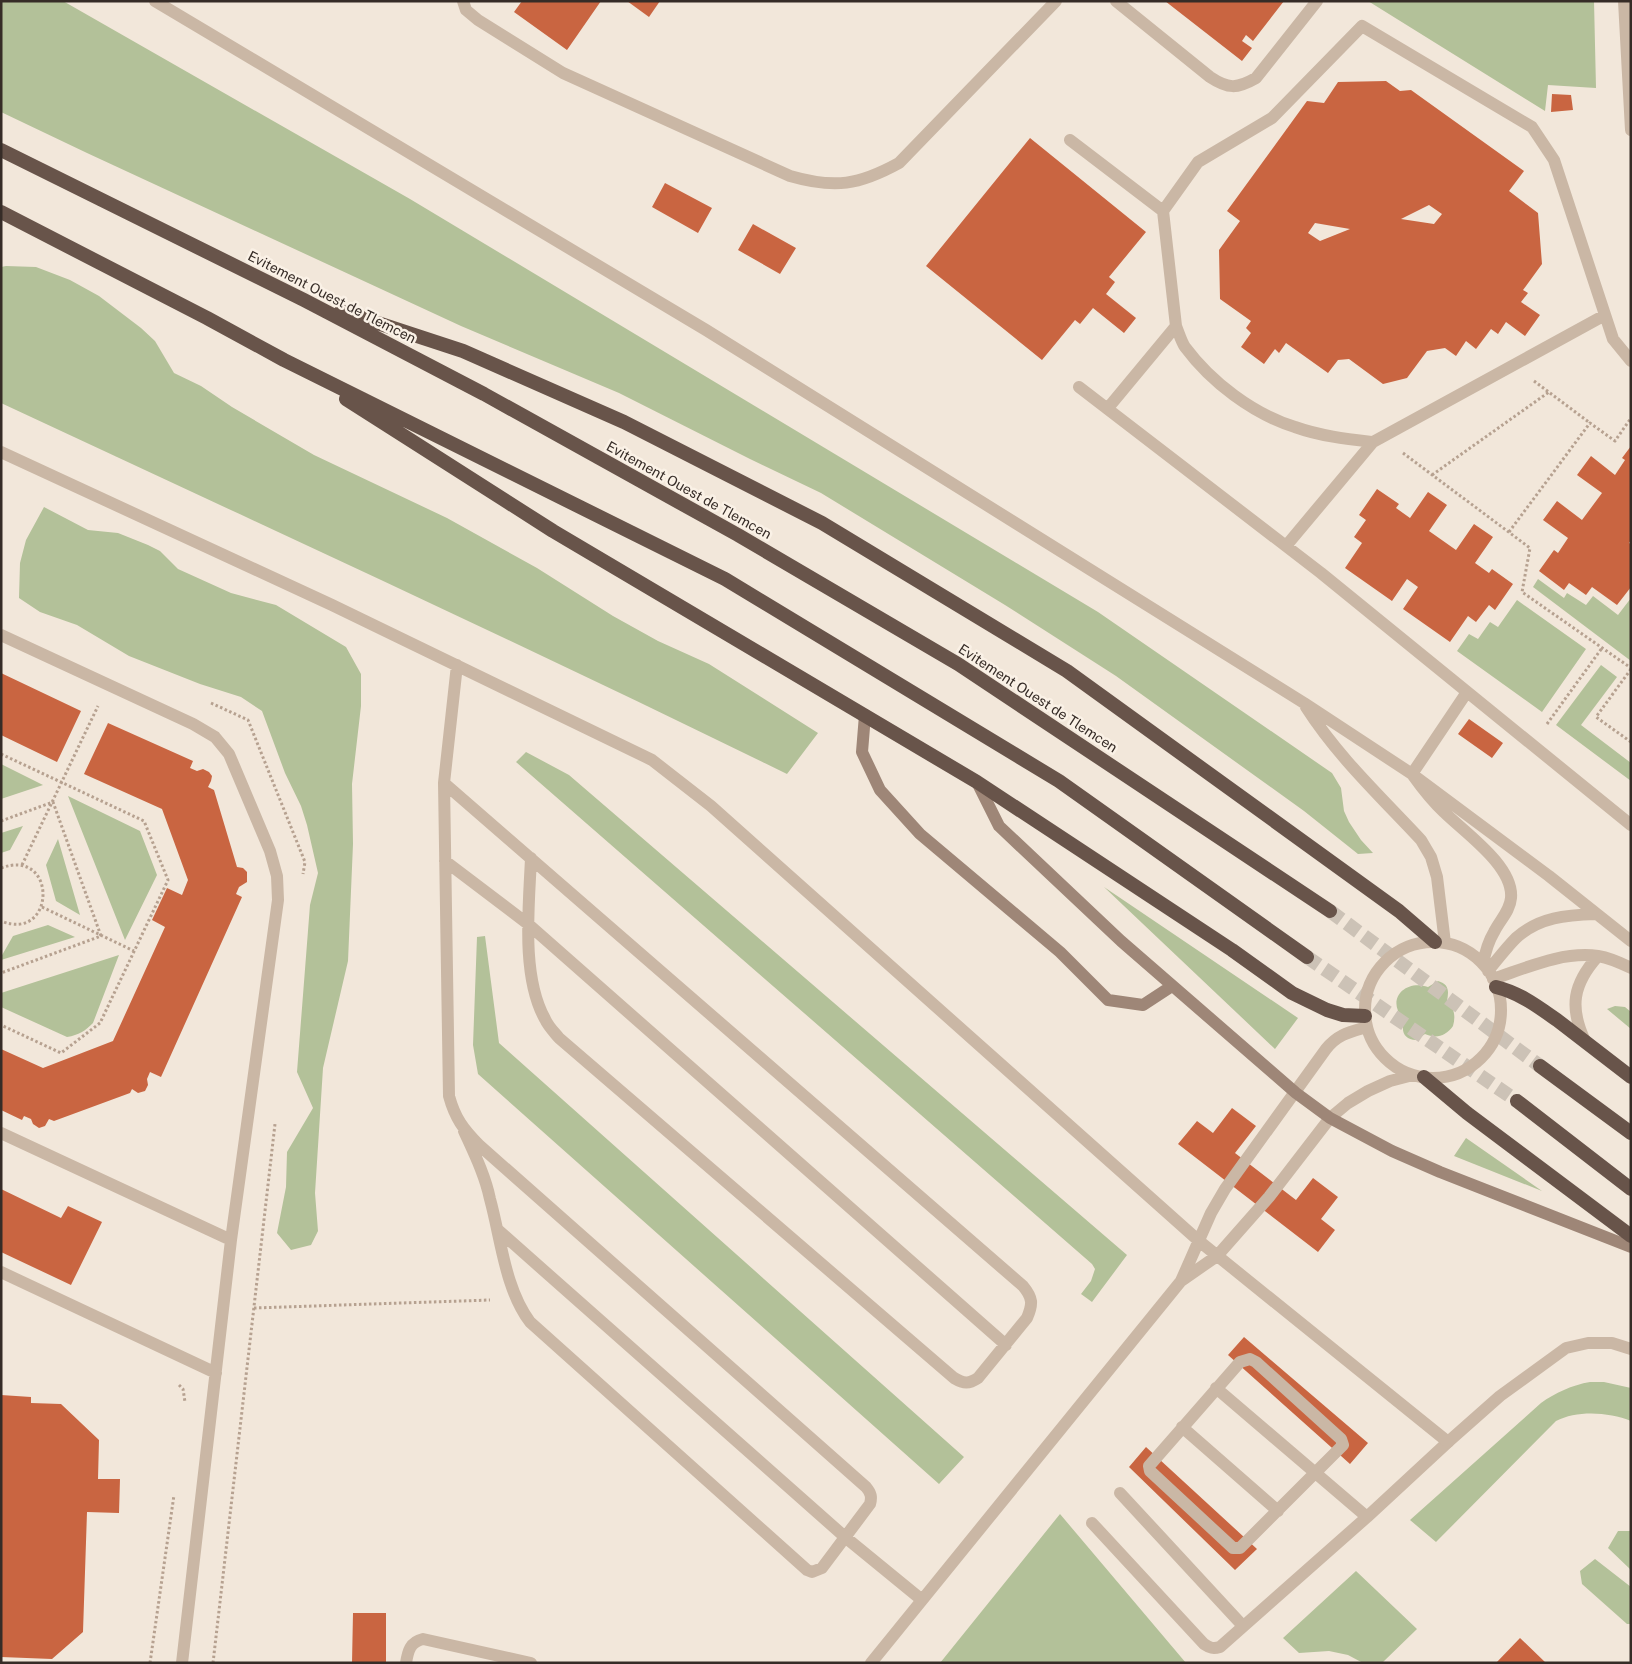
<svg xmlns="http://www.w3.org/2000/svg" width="1632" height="1664" font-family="'Public Sans',sans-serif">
	<rect width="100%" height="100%" fill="#f2e7da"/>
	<path fill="#b3c199" d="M1 1H63L410 199 1098 612 1332 773 1341 788 1344 811 1349 822 1361 840 1373 853 1358 854 1304 811 1116 676 1005 605 821 493 750 459 619 393 461 326 87 153 1 112Z
		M1368 1H1594L1596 88 1548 85 1545 111Z
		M6 266 36 267 70 280 99 296 141 328 155 341 174 373 201 386 232 407 314 455 447 518 537 568 613 616 658 641 709 664 818 733 787 774C527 646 264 526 1 403V267Z
		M44 507 88 530 118 533 148 545 160 551 178 569 231 593 276 605 346 647 361 674V706L352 784 353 844 348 961 323 1068 315 1193 318 1231 311 1245 291 1250 277 1233 286 1187 287 1152 313 1108 297 1072 310 905 318 873 307 825 301 806 285 773 262 711 241 697 200 684 129 656 77 625 40 612 19 598 20 563 26 540Z
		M1538 579 1564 598 1567 593 1586 605 1593 596 1618 615 1631 598V661L1533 587Z
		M1517 600 1586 649 1542 712 1457 651 1469 634 1478 639 1490 622 1498 627Z
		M1601 665 1617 677 1581 725 1631 763V781L1556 725Z
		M526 752 569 775 1127 1255 1092 1302 1081 1294 1091 1281 1095 1269 1092 1264 516 762Z
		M1 764 43 785 1 799Z
		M68 796 140 831 157 875 125 940Z
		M23 826 10 850 1 853V833Z
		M58 839 80 915 56 901 46 865Z
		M1104 887 1298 1018 1275 1049Z
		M48 925 75 937 1 960V957L13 936Z
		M485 936 499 1043 964 1457 939 1484 478 1074 473 1045 477 937Z
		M119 955 93 1023C85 1031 79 1035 67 1037L1 1007V993Z
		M1438 981C1449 984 1449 991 1447 1001 1454 1007 1456 1016 1453 1026 1446 1036 1436 1039 1425 1034L1416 1040C1404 1040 1400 1030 1405 1020 1385 1002 1403 979 1428 987Z
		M1615 1006 1625 1007 1631 1012V1029L1607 1009Z
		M1466 1138 1542 1191 1454 1156Z
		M1590 1382H1604L1631 1388V1421C1609 1412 1577 1410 1556 1421L1436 1542 1410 1520 1541 1403C1555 1393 1572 1385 1590 1382Z
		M1060 1514 1186 1663H940Z
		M1618 1531H1631V1570L1608 1548Z
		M1595 1559 1631 1587V1624H1627L1582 1584 1580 1571Z
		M1356 1571 1417 1629 1382 1663H1363L1348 1655 1329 1651 1299 1653 1283 1638Z"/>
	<path fill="#c96541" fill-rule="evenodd" d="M522 1H601L567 50 514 12Z
		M627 1H660L649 17Z
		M1165 1H1284L1253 41 1246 35 1242 41 1252 48 1242 61Z
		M1386 81 1400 91 1411 90 1524 171 1509 191 1538 213 1542 264 1523 290 1528 293 1521 302 1540 315 1525 336 1506 322 1498 334 1491 329 1476 349 1466 341 1456 356 1445 348 1427 351 1407 378 1383 384 1349 359 1338 360 1328 373 1286 343 1279 353 1275 349 1264 364 1241 347 1251 333 1246 328 1251 321 1220 299 1219 250 1240 221 1227 211 1307 101 1324 103 1338 82ZM1429 205 1442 214 1434 224 1401 219ZM1315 223 1350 229 1320 241 1308 233Z
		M1552 94 1571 95 1573 110 1551 112Z
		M1030 138 1146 232 1109 277 1115 282 1106 294 1136 318 1124 333 1093 308 1080 324 1075 320 1042 360 926 266Z
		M665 183 712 208 698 233 652 207Z
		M753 224 796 248 780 274 738 250Z
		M1631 446V540L1629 543 1631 544V587L1617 605 1592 587 1586 595 1569 583 1564 590 1539 571 1554 550 1558 553 1568 538 1543 520 1557 501 1582 520 1602 493 1577 475 1591 456 1615 475 1625 460 1622 458Z
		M1377 489 1399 504 1396 508 1410 518 1428 492 1447 505 1429 531 1456 550 1474 524 1493 537 1475 563 1489 573 1492 569 1513 584 1495 610 1489 605 1476 622 1468 616 1450 642 1403 609 1418 587 1407 579 1392 601 1345 568 1362 543 1354 537 1366 520 1359 515Z
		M1 673 81 711 57 762 1 735Z
		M1469 719 1503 743 1492 758 1458 734Z
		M108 723 193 761 190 768 197 771 203 769 209 772 212 776 211 781 208 787 214 790 237 867 243 868 247 872V882L239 887 236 894 242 897 161 1077 150 1072 147 1079 148 1085 145 1091 138 1093 132 1089 130 1093 54 1121 49 1119 45 1126 39 1128 33 1124 31 1119 24 1116 22 1120 1 1110V1049L43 1068 113 1041 165 927 152 920 167 888 182 895 188 880 162 809 84 774Z
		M1232 1108 1256 1126 1235 1153 1296 1200 1313 1178 1338 1197 1321 1219 1335 1230 1318 1252 1178 1144 1197 1121 1213 1133Z
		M1 1189 61 1218 68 1206 102 1222 71 1285 1 1252Z
		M1244 1337 1368 1443 1350 1464 1228 1355Z
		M1 1395 31 1397V1403L61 1404 99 1440 98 1479H120L119 1513 87 1512 83 1632 52 1659 1 1657Z
		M1146 1447 1257 1549 1235 1570 1129 1467Z
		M353 1613H386V1663H352Z
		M1520 1638 1546 1663H1496Z"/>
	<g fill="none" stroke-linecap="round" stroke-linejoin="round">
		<path stroke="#ccc2b6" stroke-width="14" stroke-dasharray="14 7" stroke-linecap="butt" d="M1330 911 1540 1066
			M1307 957 1517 1101"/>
		<path stroke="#b6a190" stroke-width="3" stroke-dasharray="2.5 2.5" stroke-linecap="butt" d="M1534 381 1590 423
			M1403 453 1530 548 1522 592 1631 668
			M1432 475 1549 392
			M1509 532 1590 423 1615 441 1631 418
			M1631 669 1596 717 1631 742
			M211 703 248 720 305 862 303 874
			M1547 724 1602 648
			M1 754 144 821 168 880 100 1023 61 1053 1 1025
			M1 821 53 802 101 936 1 973
			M22 865 98 706
			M1 868C58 847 56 943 1 921
			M42 907 134 951
			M254 1308 490 1300
			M179 1385 183 1389 185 1402
			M150 1663 174 1495
			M213 1663 275 1124"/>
		<path stroke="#cab7a5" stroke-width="12" d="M1250 1359 1256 1362 1341 1439 1343 1445 1240 1548H1233L1150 1471 1149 1466 1240 1362Z
			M1216 1388 1367 1517
			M1182 1427 1278 1511
			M1120 1493 1243 1626
			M1092 1523 1204 1644C1210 1648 1213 1649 1220 1647L1367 1517 1448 1442"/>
		<path stroke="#cab7a5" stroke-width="12" d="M155 1 706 330 1304 703 1412 774 1549 876 1631 941
			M463 1 466 10 478 20 563 73 790 176C835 189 859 185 899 163L1056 1
			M1116 1 1210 77C1228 89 1237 89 1256 78L1317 1
			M1624 1 1631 130
			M1070 140 1163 211
			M1176 326C1179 333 1181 341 1185 347 1211 382 1253 414 1295 427 1320 436 1347 439 1373 442
			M1079 387 1321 573 1631 825
			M1108 408 1176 326 1163 211 1198 162 1272 118 1362 26 1532 127 1554 160 1613 339 1631 361
			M1 452 332 605 652 760 711 806 1199 1241 1448 1442 1500 1396 1566 1348 1588 1343H1612L1631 1349
			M1286 546 1373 442 1605 315
			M1 635 193 724 215 737 229 754 270 851 277 876 278 900 231 1240 182 1663
			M457 665 444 783 449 1096C455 1118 463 1129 479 1145L866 1487C871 1493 872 1497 870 1504L822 1568 812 1572 807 1570 530 1322C505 1289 501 1239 490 1199 485 1175 474 1153 464 1131
			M1467 692 1412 774C1422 788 1432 801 1444 812 1464 832 1514 866 1511 898 1510 911 1500 920 1494 932 1488 942 1485 953 1483 964
			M1306 707C1338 757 1381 797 1421 840L1431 857 1437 877 1445 943
			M444 783 1023 1286C1033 1298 1033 1304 1027 1318L978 1378C969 1384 964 1384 954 1378L559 1038C554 1032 548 1026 545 1019 521 976 529 906 531 858
			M445 861 528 924 1006 1345
			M1365 1010a68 68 0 1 1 136 0a68 68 0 1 1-136 0Z
			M1488 971C1497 960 1506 948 1516 938 1539 917 1567 915 1596 914
			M1493 979C1526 968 1563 951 1598 956 1610 958 1621 963 1631 968
			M1585 1041C1569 1007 1573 984 1598 956
			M1 1133 231 1240
			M498 1230 845 1537 922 1600
			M1 1272 216 1373
			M1181 1281 1217 1256 1269 1197 1330 1118 1348 1103 1368 1091 1390 1081 1413 1075
			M406 1663C408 1651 410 1642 423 1639L531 1663
			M871 1663 1181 1281 1211 1213 1225 1189 1326 1049C1338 1034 1350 1032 1367 1027"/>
		<path stroke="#9e8677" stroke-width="12" d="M865 715 862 752 880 790 920 834 1060 952 1108 1000 1143 1005 1172 986
			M977 782 999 826 1121 941 1296 1093 1330 1118 1392 1151 1440 1172 1631 1247"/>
		<path stroke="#68544a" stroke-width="14" d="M1 150 304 300 484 394 738 535 958 664 1330 911
			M1 212 207 318 284 360 725 579 1059 781 1307 957
			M341 311 463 351 624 422 822 523 1067 671 1399 911 1435 942
			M346 399 553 531 977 782 1232 950 1292 993 1327 1010 1343 1015 1365 1016
			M1496 987C1520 993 1537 1006 1557 1020 1582 1039 1606 1058 1631 1077
			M1540 1066 1631 1133
			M1424 1077 1467 1113 1631 1236
			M1517 1101 1631 1189"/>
	</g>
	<g text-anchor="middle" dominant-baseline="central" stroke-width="5" stroke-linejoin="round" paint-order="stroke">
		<g font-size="14" fill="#362c27" stroke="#faf1e6">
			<text transform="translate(332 297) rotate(27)">Evitement Ouest de Tlemcen</text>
			<text transform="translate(689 490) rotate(29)">Evitement Ouest de Tlemcen</text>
			<text transform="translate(1038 698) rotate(33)">Evitement Ouest de Tlemcen</text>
		</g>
	</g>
	<rect width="1632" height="1664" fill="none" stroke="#362c27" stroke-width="5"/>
</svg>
